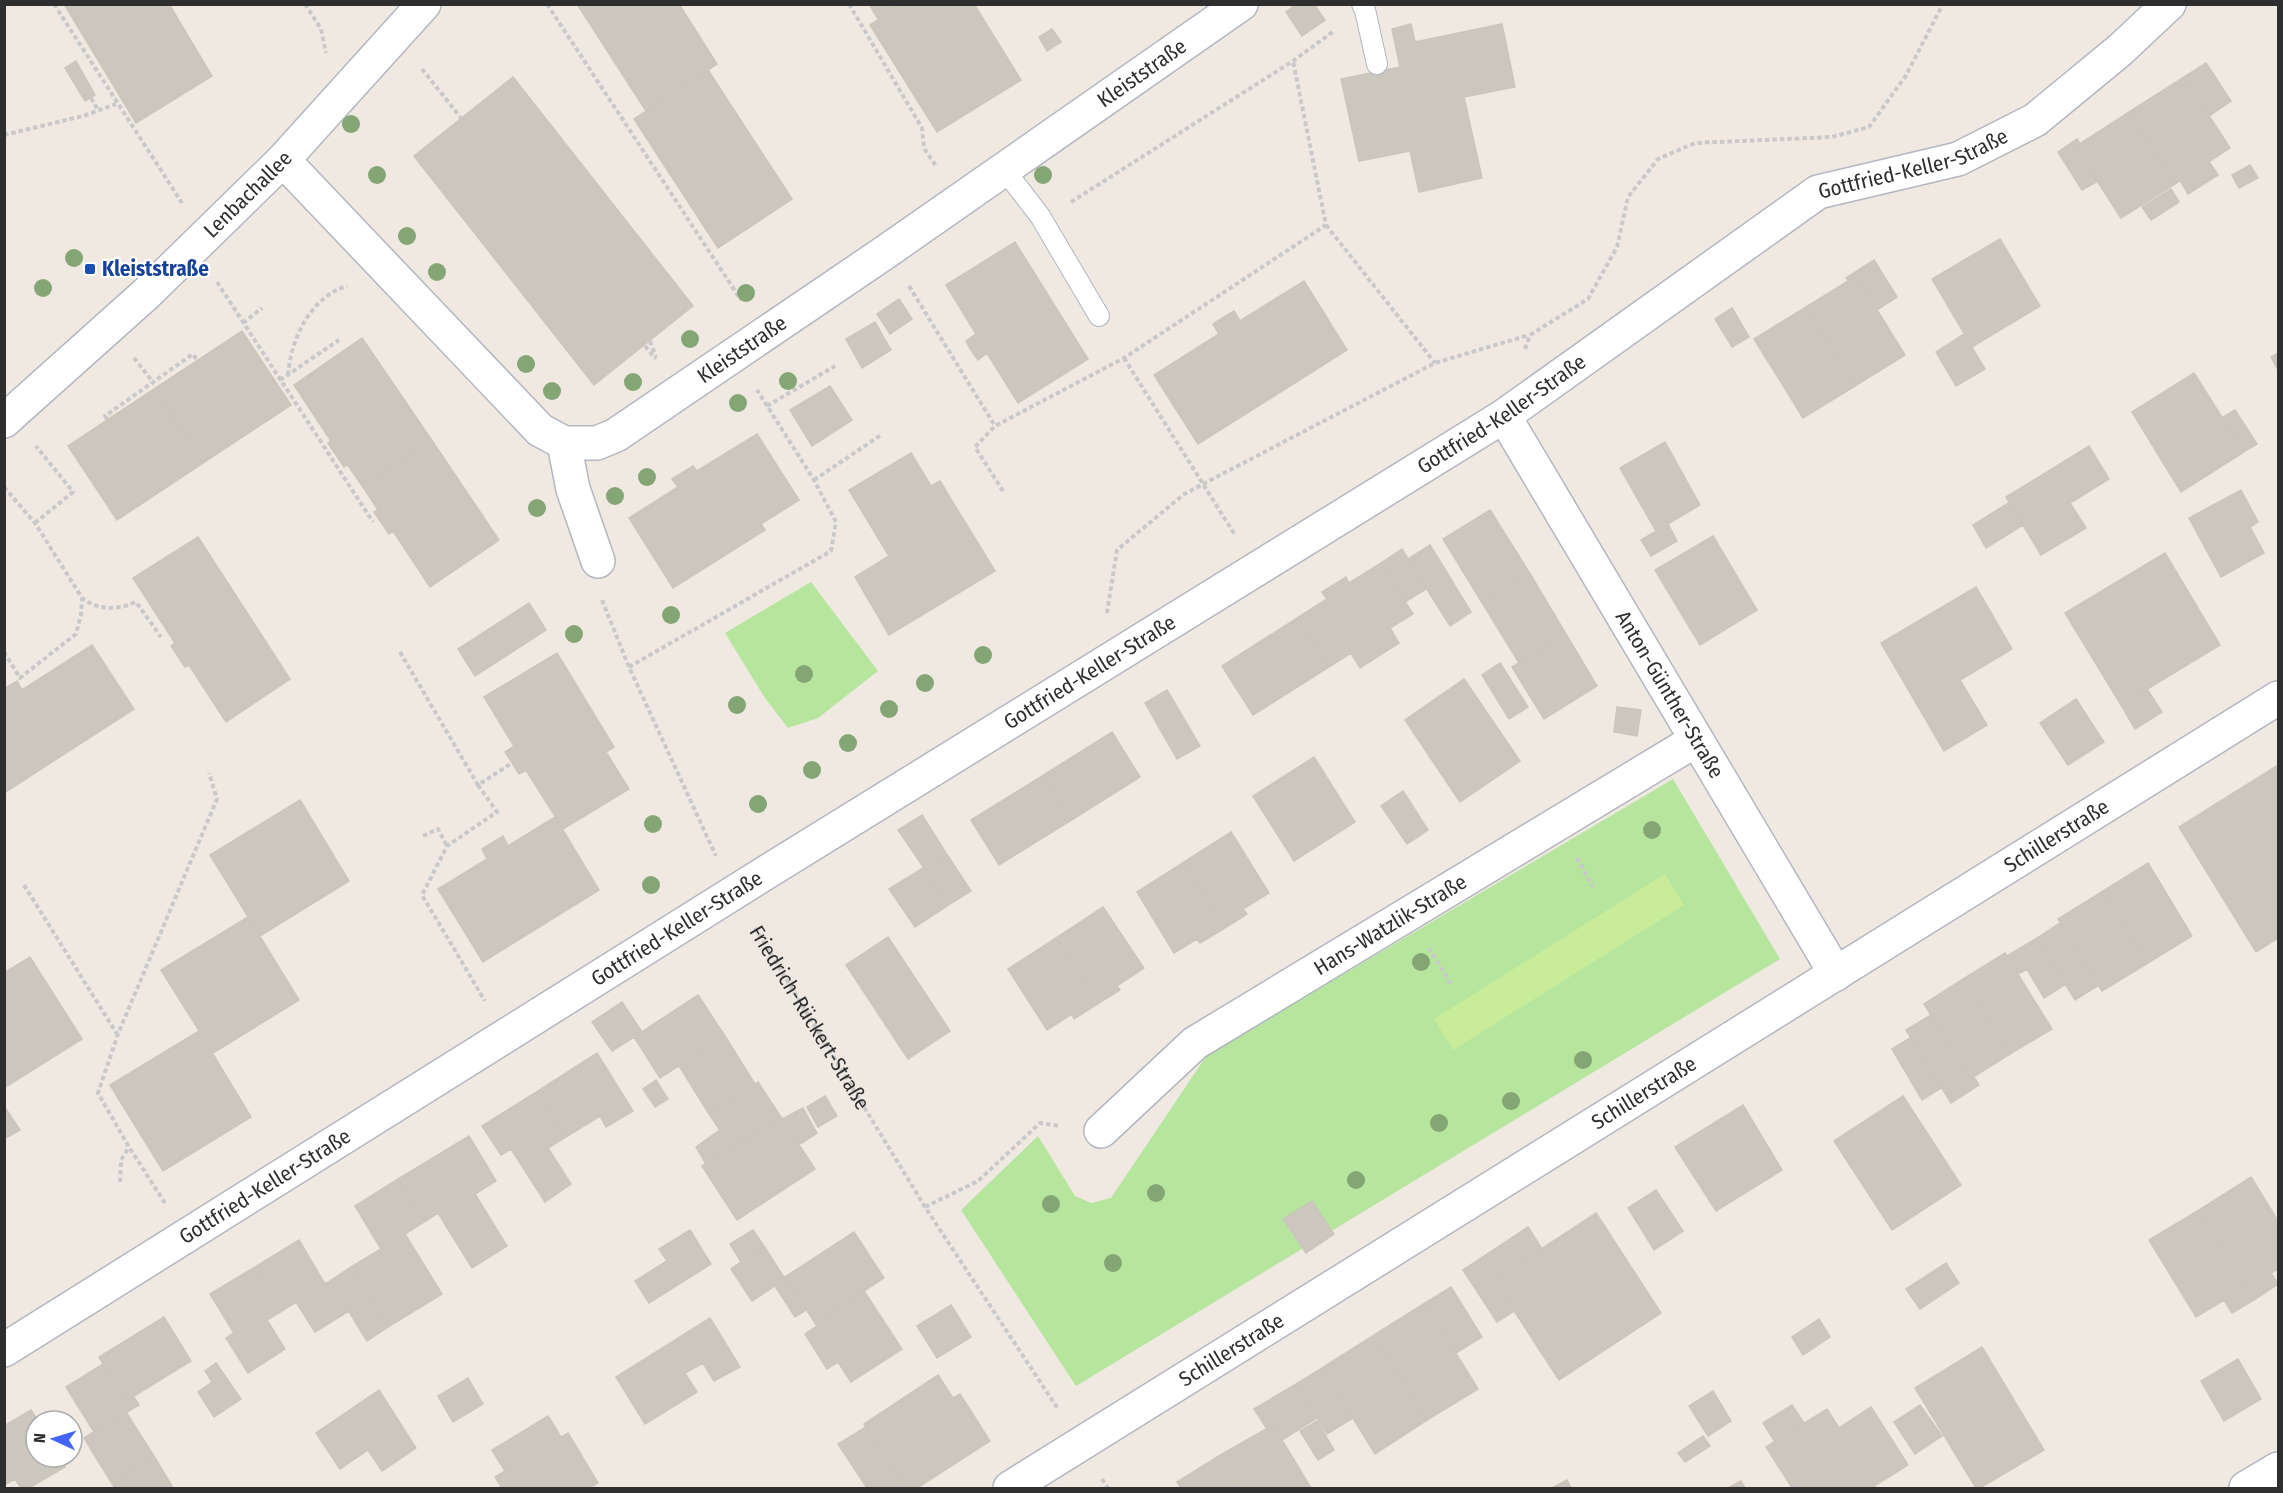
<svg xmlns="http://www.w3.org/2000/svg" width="2283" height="1493" font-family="'Fira Sans Condensed',sans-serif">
	<rect width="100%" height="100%" fill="#efe9e1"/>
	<path fill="#b6e59e" d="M811 582 878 671 818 718 788 728 765 698 725 633Z
		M1673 779 1780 959 1076 1386 961 1210 1038 1136 1075 1196 1091 1203 1111 1198 1207 1055Z"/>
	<path fill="#c9ec9a" d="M1665 874 1684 905 1453 1050 1434 1019Z"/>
	<path fill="#cbc7bf" stroke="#cbc5ba" stroke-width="1.5" d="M64 4H169L212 76 136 123Z
		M577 4H679L717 64 646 111Z
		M869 4H901L878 19Z
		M901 4H974L1021 80 937 132 870 25Z
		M1297 4H1314L1325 20 1302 36 1286 12Z
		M1411 24 1415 42 1502 24 1515 87 1464 97 1482 178 1419 192 1410 151 1359 161 1341 79 1400 67 1392 29Z
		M1052 29 1061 42 1047 51 1039 37Z
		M76 61 95 95 85 101 65 68Z
		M2206 63 2231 101 2209 116 2184 77Z
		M708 70 792 199 718 248 634 119Z
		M513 77 693 306 594 385 414 156Z
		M2184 77 2230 148 2175 184 2129 112Z
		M2129 112 2175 184 2121 218 2075 147Z
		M2077 139 2080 144 2075 147 2098 181 2082 190 2058 152Z
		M2210 163 2218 175 2188 194 2181 182Z
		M2250 165 2258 178 2239 188 2232 175Z
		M2171 189 2179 202 2151 220 2142 207Z
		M2000 239 2040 306 1972 347 1932 279Z
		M1015 242 1088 359 1018 403 987 353 978 360 971 350 966 341 976 334 946 285Z
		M1874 260 1897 297 1877 310 1856 276 1849 281 1846 278Z
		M1856 276 1905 355 1855 386 1806 307Z
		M1304 281 1347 350 1198 444 1154 375 1219 334 1213 324 1224 317 1234 311 1240 321Z
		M899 299 912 319 890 334 877 314Z
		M1806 307 1855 386 1803 418 1754 339Z
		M1732 308 1749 337 1732 347 1715 319Z
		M875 322 891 350 862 368 846 339Z
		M242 331 291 405 203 463 154 389Z
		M1964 334 1985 369 1956 386 1936 352Z
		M362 338 431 439 363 487 347 464 344 467 328 443 331 441 294 385Z
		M2278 353V370L2271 357Z
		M2194 373 2244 452 2181 492 2132 412Z
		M830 386 852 420 812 446 790 410Z
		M154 389 203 463 117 520 68 446Z
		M2235 410 2257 444 2245 451 2223 417Z
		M757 434 799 500 761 524 765 530 673 588 629 518 678 487 672 479 693 466 697 471Z
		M431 439 499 540 430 587 393 531 389 534 374 512 378 510 363 487Z
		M1665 442 1700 505 1656 531 1620 468Z
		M2089 446 2109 479 2070 503 2086 528 2041 555 2006 497Z
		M911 453 931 486 940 481 995 571 889 635 855 577 889 556 849 490Z
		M2241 490 2258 522 2250 527 2264 553 2221 577 2189 518Z
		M2010 502 2023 525 1986 548 1973 525Z
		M1490 510 1529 572 1481 601 1443 539Z
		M1668 524 1677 541 1651 556 1641 540Z
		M1713 536 1757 610 1700 645 1655 570Z
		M198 537 290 679 226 722 189 665 185 667 171 646 175 643 133 578Z
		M1430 545 1471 612 1450 626 1408 559Z
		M1402 549 1426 589 1405 602 1381 563Z
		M2165 553 2220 645 2121 705 2065 613Z
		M1381 563 1413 614 1390 628 1399 643 1360 668 1351 653 1329 667 1297 618 1327 599 1322 592 1346 577 1349 583Z
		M1529 572 1566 634 1519 663 1481 601Z
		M1976 587 2012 649 1960 680 1987 725 1944 751 1881 643Z
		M529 603 546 630 475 676 458 649Z
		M1297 618 1329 667 1253 715 1222 666Z
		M1566 634 1597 686 1544 719 1512 667Z
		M92 645 134 709 4 793V689L17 681 22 690Z
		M557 653 614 747 606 752 629 789 563 829 526 770 519 774 505 752 514 746 484 697Z
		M1500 663 1528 707 1509 719 1482 675Z
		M1464 679 1520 761 1460 802 1405 720Z
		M2147 689 2162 712 2135 729 2121 705Z
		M1167 690 1200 746 1177 759 1145 703Z
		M2076 699 2104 742 2068 765 2040 723Z
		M1617 707 1641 710 1637 736 1614 732Z
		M1112 732 1140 777 1070 821 1042 776Z
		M1314 757 1355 822 1294 861 1253 796Z
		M2278 765V938L2256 952 2179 827Z
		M1042 776 1070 821 999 865 971 820Z
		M1403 791 1428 830 1407 844 1381 806Z
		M300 800 349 881 260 936 210 855Z
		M922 815 948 856 926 871 898 830Z
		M555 817 599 890 483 962 438 889 487 859 482 849 503 836 508 846Z
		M1231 832 1269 893 1243 909 1247 914 1225 928 1184 862Z
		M948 856 971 891 947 906 926 871Z
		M1184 862 1225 928 1200 943 1197 939 1174 953 1137 892Z
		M2148 863 2192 936 2148 963 2103 891Z
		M923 868 947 906 915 927 889 889Z
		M2103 891 2148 963 2102 991 2058 919Z
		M1103 907 1144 968 1117 986 1120 990 1099 1003 1056 938Z
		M248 917 299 1000 213 1053 161 970Z
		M2060 923 2099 985 2075 1000 2037 938Z
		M888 937 919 984 877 1012 846 965Z
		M1056 938 1099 1003 1074 1019 1072 1014 1047 1030 1008 969Z
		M2037 938 2066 984 2044 998 2027 969 2018 974 2007 956Z
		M2005 953 2052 1029 2010 1054 1963 979Z
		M30 957 82 1039 4 1088V973Z
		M1963 979 2010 1054 1970 1079 1924 1004Z
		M919 984 950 1031 908 1059 877 1012Z
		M698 995 725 1036 660 1078 634 1037Z
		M622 1002 642 1032 612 1051 592 1022Z
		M1931 1015 1970 1079 1974 1077 1979 1085 1951 1103 1906 1030Z
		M199 1031 251 1117 163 1171 110 1085Z
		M725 1036 755 1084 709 1114 679 1066Z
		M1910 1038 1941 1088 1922 1100 1892 1049Z
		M597 1053 633 1111 606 1127 600 1116 566 1137 538 1091Z
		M656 1080 668 1099 655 1107 643 1089Z
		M758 1082 781 1117 732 1148 709 1114Z
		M538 1091 566 1137 548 1148 571 1184 545 1202 511 1149 501 1155 482 1126Z
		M825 1096 837 1116 818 1127 807 1107Z
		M1903 1096 1961 1185 1892 1230 1834 1141Z
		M1743 1105 1782 1170 1716 1211 1675 1147Z
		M4 1106 20 1130 4 1139Z
		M803 1108 817 1133 799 1145 782 1119Z
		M781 1117 815 1169 737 1220 702 1166Z
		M720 1130 732 1148 706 1164 696 1147Z
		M469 1136 496 1181 475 1194 507 1246 472 1268 438 1213 424 1222 398 1179Z
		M2251 1177 2278 1221V1269L2271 1273 2278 1284 2254 1300 2199 1210Z
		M398 1179 424 1222 405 1234 442 1294 388 1327 351 1267 381 1249 355 1206Z
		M1656 1190 1683 1231 1654 1250 1628 1208Z
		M1312 1201 1334 1234 1306 1253 1283 1219Z
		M2199 1210 2254 1300 2232 1313 2224 1300 2196 1317 2149 1240Z
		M1596 1213 1661 1313 1559 1380 1494 1280Z
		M1528 1227 1542 1249 1494 1280 1514 1311 1497 1322 1463 1270Z
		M690 1230 711 1264 649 1303 635 1281 667 1261 659 1249Z
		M753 1230 764 1246 741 1262 730 1244Z
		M854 1232 884 1278 815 1323 785 1277Z
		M299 1240 325 1284 330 1281 349 1311 315 1332 296 1302 282 1311 255 1267Z
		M764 1246 785 1279 752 1301 731 1269Z
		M1946 1263 1959 1283 1920 1309 1906 1289Z
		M255 1267 282 1311 267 1320 285 1349 248 1373 226 1338 234 1333 210 1294Z
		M351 1267 388 1327 367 1341 330 1281Z
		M785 1279 806 1310 795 1317 775 1286Z
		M1451 1287 1482 1337 1456 1353 1425 1303Z
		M864 1291 902 1349 851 1382 838 1362 827 1369 805 1334 817 1326 815 1323Z
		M1425 1303 1478 1389 1427 1420 1374 1335Z
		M951 1305 971 1337 937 1358 917 1326Z
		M164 1317 191 1361 126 1401 99 1357Z
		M710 1318 740 1367 714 1381 703 1363 685 1373 697 1392 645 1424 616 1377Z
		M1819 1319 1830 1337 1803 1355 1792 1337Z
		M1374 1335 1427 1420 1375 1454 1322 1368Z
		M1982 1347 2044 1450 1980 1488H1976L1915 1388Z
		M2238 1359 2261 1399 2224 1421 2201 1381Z
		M216 1363 241 1399 214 1417 198 1392 212 1382 205 1371Z
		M103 1364 126 1401 134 1397 139 1405 94 1432 66 1387Z
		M1322 1368 1353 1418 1327 1434 1296 1384Z
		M938 1375 953 1398 960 1394 990 1441 917 1488H906L864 1424Z
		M468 1378 483 1404 453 1422 438 1396Z
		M1296 1384 1317 1418 1282 1440 1273 1425 1267 1429 1254 1409Z
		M379 1390 416 1448 382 1471 368 1450 340 1469 316 1433Z
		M1713 1391 1731 1421 1708 1436 1689 1406Z
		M1792 1405 1804 1423 1775 1442 1763 1423Z
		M1920 1405 1942 1436 1915 1454 1894 1422Z
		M1871 1407 1908 1465 1874 1486 1876 1488H1792L1766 1447 1827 1409 1839 1428Z
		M31 1410 38 1421H36V1457H59L65 1467 29 1488H21L15 1479 4 1485V1426Z
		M126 1412 154 1456 111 1482 84 1438Z
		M548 1416 561 1437 505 1471 492 1450Z
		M1317 1421 1334 1450 1318 1460 1300 1431Z
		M1273 1425 1282 1440 1311 1488H1242L1222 1454Z
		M866 1427 906 1488H867L838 1444Z
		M568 1433 598 1483 589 1488H502L495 1477Z
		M1703 1436 1710 1446 1685 1462 1678 1453Z
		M1222 1454 1242 1488H1181L1177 1482Z
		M154 1456 173 1488H115L111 1482Z
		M1567 1480 1571 1488H1552Z
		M1741 1481 1745 1488H1728Z"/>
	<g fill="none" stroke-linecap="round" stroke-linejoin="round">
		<defs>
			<path id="lane" d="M1362 4 1365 10 1377 64
				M1003 168 1040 216 1099 316"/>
			<g id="street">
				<path id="s2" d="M283 160 540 430 564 443H597L616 435 887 251 1241 4"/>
				<path id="s3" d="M1504 416 1836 974"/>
				<path id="s4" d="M4 421 147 293 283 160 424 4"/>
				<path d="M564 443 573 489 598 561"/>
				<path id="s5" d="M1101 1131 1195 1043 1696 740"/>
				<path id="s6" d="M4 1350 762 875 1504 416 1818 192 1958 159 2035 120 2120 50 2169 4"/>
				<path id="s7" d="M1010 1488 2278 698"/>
				<path d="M2246 1488 2278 1469"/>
			</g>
		</defs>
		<use href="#lane" stroke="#b4b7c1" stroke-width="22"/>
		<use href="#street" stroke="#b4b7c1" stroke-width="36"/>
		<g stroke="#c9c9c9" stroke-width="4" stroke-dasharray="4.5 3" stroke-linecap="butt">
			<path d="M54 4 182 203"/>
			<path d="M305 4 321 29 326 53"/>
			<path d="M547 4 741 300"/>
			<path d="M849 4 922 128 924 148 936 166"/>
			<path d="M422 69 461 118"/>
			<path d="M91 98 98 110"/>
			<path d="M4 135 83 116 116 104"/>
			<path d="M1071 202 1293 61 1334 31"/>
			<path d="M1326 225 1435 363"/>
			<path d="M217 282 373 522"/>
			<path d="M909 286 995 426"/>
			<path d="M243 323 262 308"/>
			<path d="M650 341 656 357"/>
			<path d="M645 346 656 359"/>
			<path d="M1525 349 1530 335 1588 299 1617 247 1628 197 1658 159 1695 143 1832 137 1869 127 1905 77 1943 4"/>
			<path d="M134 358 153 382"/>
			<path d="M1124 358 1235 535"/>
			<path d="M288 375C291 339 310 297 347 286"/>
			<path d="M280 380 339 340"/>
			<path d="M767 406 835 366"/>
			<path d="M107 419 105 416 193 354 197 360"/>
			<path d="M814 480 881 435"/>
			<path d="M4 487 35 523 82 598C99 611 117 610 136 602L161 637"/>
			<path d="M1003 491 975 447 995 426 1124 358 1326 225 1293 61"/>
			<path d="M35 523 73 492 36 446"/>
			<path d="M602 600 629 667 716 856"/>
			<path d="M1107 613 1117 550 1183 495 1203 484 1435 363 1529 335"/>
			<path d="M4 652 20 678 76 634 81 615 82 598"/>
			<path d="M400 652 478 785 512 763"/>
			<path d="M629 667 831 551 836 522 814 480 757 390"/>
			<path d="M478 785 497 812 447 846 422 895 485 1001"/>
			<path d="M423 836 438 829 447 846"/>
			<path d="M1577 858 1593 887"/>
			<path d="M24 885 117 1034"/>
			<path id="s1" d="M755 928 925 1207 1058 1409"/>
			<path d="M1429 948 1452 985"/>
			<path d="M120 1182 121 1160 129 1147"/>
			<path d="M165 1203 129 1147 98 1093 118 1034 217 799 209 773"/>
			<path d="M925 1207 978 1181 1040 1123 1060 1126"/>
			<path d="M1102 1479 1108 1488"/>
		</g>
		<use href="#lane" stroke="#fff" stroke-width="20"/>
		<use href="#street" stroke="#fff" stroke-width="33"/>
	</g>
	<g fill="#84a574">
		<circle cx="351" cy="124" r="9"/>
		<circle cx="377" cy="175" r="9"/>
		<circle cx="1043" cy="175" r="9"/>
		<circle cx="407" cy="236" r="9"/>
		<circle cx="74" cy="258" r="9"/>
		<circle cx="437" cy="272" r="9"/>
		<circle cx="43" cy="288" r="9"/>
		<circle cx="746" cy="293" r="9"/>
		<circle cx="690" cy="339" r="9"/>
		<circle cx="526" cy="364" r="9"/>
		<circle cx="788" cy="381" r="9"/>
		<circle cx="633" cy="382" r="9"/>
		<circle cx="552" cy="391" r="9"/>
		<circle cx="738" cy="403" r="9"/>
		<circle cx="647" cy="477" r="9"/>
		<circle cx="615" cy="496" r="9"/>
		<circle cx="537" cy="508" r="9"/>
		<circle cx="671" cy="615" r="9"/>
		<circle cx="574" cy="634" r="9"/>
		<circle cx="983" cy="655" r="9"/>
		<circle cx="804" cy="674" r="9"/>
		<circle cx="925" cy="683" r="9"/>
		<circle cx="737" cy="705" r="9"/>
		<circle cx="889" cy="709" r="9"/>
		<circle cx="848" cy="743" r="9"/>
		<circle cx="812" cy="770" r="9"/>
		<circle cx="758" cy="804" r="9"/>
		<circle cx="653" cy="824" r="9"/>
		<circle cx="1652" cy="830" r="9"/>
		<circle cx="651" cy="885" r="9"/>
		<circle cx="1421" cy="962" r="9"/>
		<circle cx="1583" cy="1060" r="9"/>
		<circle cx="1511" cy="1101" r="9"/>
		<circle cx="1439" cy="1123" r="9"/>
		<circle cx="1356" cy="1180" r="9"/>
		<circle cx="1156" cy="1193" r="9"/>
		<circle cx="1051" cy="1204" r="9"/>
		<circle cx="1113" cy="1263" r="9"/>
	</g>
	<rect fill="#1a4fb4" stroke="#fff" stroke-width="2" x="84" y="263" width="12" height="12" rx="3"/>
	<g text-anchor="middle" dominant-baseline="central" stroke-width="4.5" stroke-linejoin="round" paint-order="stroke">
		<g font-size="21" fill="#2e2e2e" stroke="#fff">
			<text stroke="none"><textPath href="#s2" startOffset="1092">Kleiststraße</textPath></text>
			<text stroke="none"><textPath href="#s6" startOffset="2252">Gottfried-Keller-Straße</textPath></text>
			<text stroke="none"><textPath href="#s4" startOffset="333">Lenbachallee</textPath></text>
			<text stroke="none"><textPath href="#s2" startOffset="606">Kleiststraße</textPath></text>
			<text stroke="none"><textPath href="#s6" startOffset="1766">Gottfried-Keller-Straße</textPath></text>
			<text stroke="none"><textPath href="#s6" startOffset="1280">Gottfried-Keller-Straße</textPath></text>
			<text stroke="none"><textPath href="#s3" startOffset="324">Anton-Günther-Straße</textPath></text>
			<text stroke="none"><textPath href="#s7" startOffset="1233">Schillerstraße</textPath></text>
			<text stroke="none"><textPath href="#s5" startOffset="357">Hans-Watzlik-Straße</textPath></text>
			<text stroke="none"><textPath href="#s6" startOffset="794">Gottfried-Keller-Straße</textPath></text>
			<text stroke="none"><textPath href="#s1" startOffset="105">Friedrich-Rückert-Straße</textPath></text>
			<text stroke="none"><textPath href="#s7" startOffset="747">Schillerstraße</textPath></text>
			<text stroke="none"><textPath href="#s6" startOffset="308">Gottfried-Keller-Straße</textPath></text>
			<text stroke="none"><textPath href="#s7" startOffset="261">Schillerstraße</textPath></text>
		</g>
		<g font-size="21" font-weight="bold" fill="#164399" stroke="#fff" text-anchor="start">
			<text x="102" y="269">Kleiststraße</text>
		</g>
	</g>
	<rect width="2283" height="1493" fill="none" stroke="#2e2e2e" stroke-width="12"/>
	<g transform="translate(54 1439) rotate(274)"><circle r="28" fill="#ffffff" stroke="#ababab" stroke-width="1.5"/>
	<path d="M0-4.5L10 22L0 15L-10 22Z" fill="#4264fb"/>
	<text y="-9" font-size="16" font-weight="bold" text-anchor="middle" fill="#2e2e2e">N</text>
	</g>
</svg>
